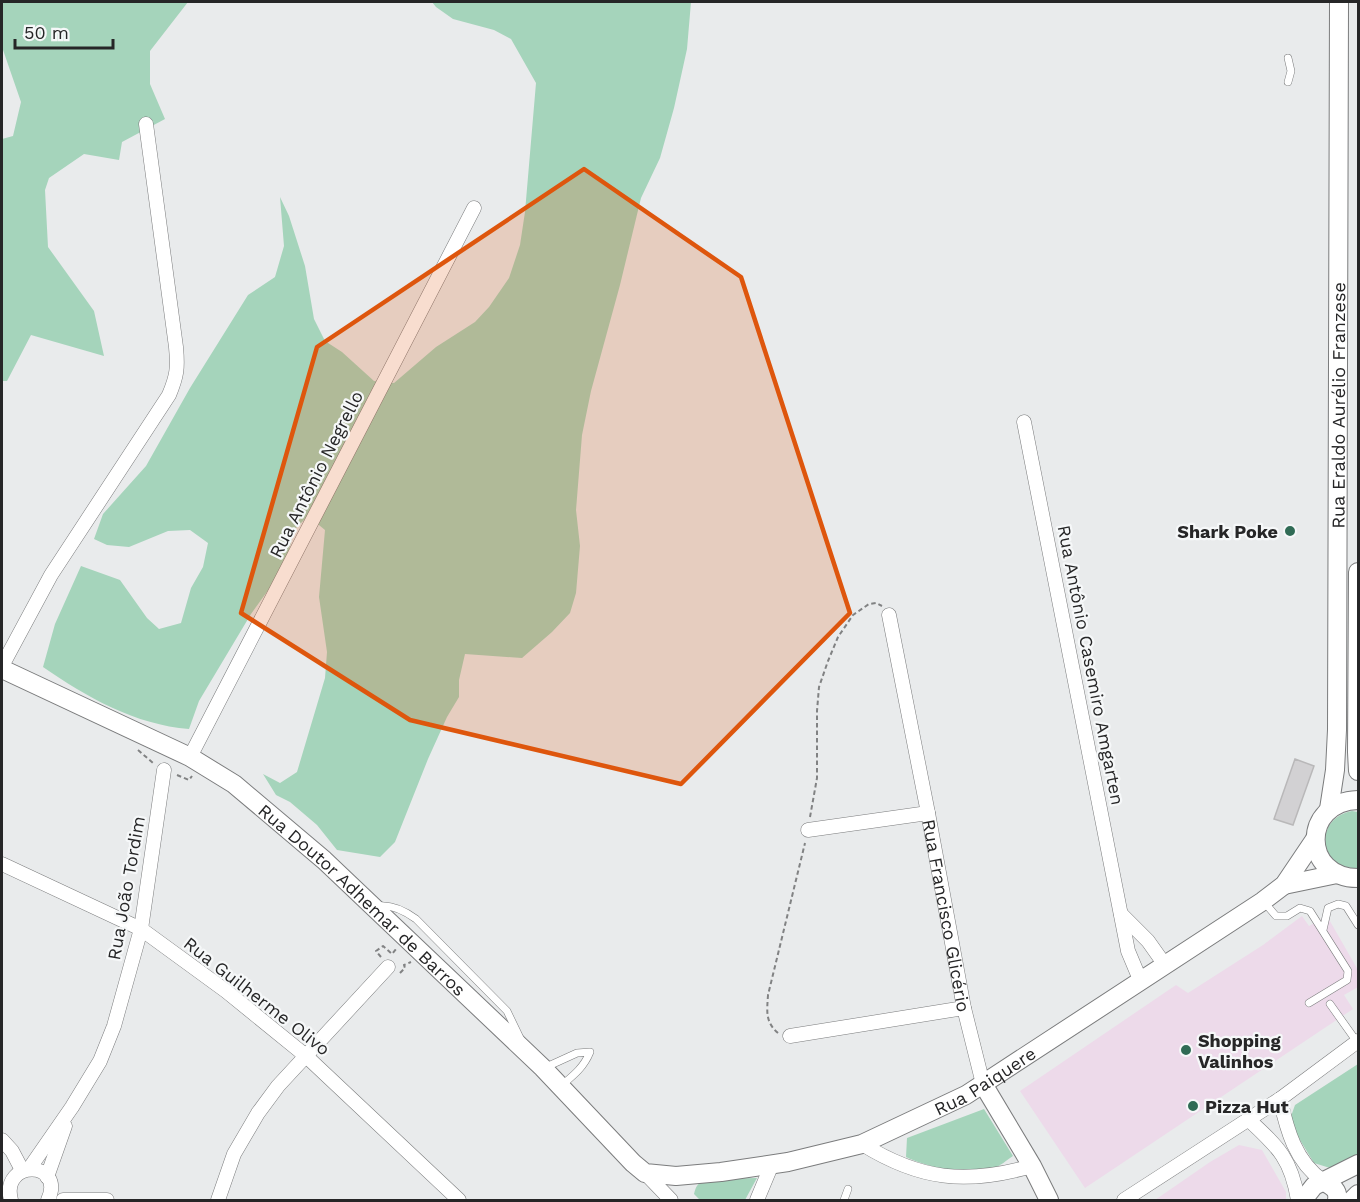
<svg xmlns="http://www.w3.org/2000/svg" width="1360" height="1202" font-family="'Work Sans',sans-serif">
	<rect width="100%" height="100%" fill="#e9ebec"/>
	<path fill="#eddaea" d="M1302 916 1309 926 1327 916 1358 970V987L1344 995 1353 1009 1085 1188 1020 1091 1176 985 1188 993 1263 945Z
		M1239 1145 1262 1150 1286 1192V1200H1155L1210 1162Z"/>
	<path fill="#a5d4bb" d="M2 2H188L150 51V84L165 119 122 142 119 160 84 154 49 178 45 190 48 247 94 311 104 356 31 335 7 381H2V139L13 136 21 102 2 47Z
		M432 2H691L687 49 674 108 660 158 641 198 620 285 591 391 582 435 576 510 580 546 576 593 570 613 552 632 522 658 465 654 459 680V697L447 717 428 759 395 842 380 857 337 850 317 825 290 802 276 795 263 774 280 783 297 772 325 678 327 652 319 597 325 530 308 516 294 530 289 550 277 578 251 614 199 701 189 729C136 725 86 697 43 667L55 624 81 566 120 580 147 618 159 629 181 623 191 588 203 567 208 543 190 530 168 531 129 547 107 545 94 539 103 514 146 466 190 388 248 295 275 277 284 246 280 197 289 216 305 266 314 319 325 341 342 352 374 381 394 383 436 347 475 322 489 307 509 278 520 245 525 212 536 83 511 39 494 30 453 19 436 7Z
		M1352 811 1358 812V868C1319 870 1312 819 1352 811Z
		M1358 1064V1158L1330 1168 1314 1163 1289 1122 1295 1105Z
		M984 1109 1013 1156C1007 1160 1000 1166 993 1169 971 1178 927 1167 906 1157L907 1138Z
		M757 1178 745 1200H700L694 1194C696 1185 699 1182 708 1179Z"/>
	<path fill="#d2d1d3" stroke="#b9b8b9" stroke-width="1.5" d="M1295 759 1314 766 1293 825 1274 819Z"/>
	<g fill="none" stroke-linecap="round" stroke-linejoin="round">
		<defs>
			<path id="lane" d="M1288 58 1291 71 1288 82
				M1264 902 1276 916H1287L1300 908 1310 911 1348 971 1347 980 1309 1003
				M377 906C391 904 404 910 416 919L507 1011 520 1038
				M1323 930 1328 908 1338 904 1346 906 1358 925
				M1330 1004 1357 1042
				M544 1068 577 1053 590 1052C584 1067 574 1075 562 1085
				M844 1200 848 1189"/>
			<g id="street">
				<path d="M1024 422 1128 951 1141 982"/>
				<path id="s1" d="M889 615 928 813 964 1008 983 1084"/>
				<path d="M2 666 51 575 169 395C177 376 178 368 176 347L146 124"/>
				<path d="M190 757 474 208"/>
				<path d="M808 830 928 813"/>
				<path d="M2 864 141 929 226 991 306 1056 459 1200"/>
				<path d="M1121 914 1148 941 1165 965"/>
				<path d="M790 1036 964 1008"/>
				<path d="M1280 1099C1287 1130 1295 1161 1323 1181"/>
				<path d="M1248 1119C1278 1147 1291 1158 1298 1200"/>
				<path d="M2 1140 12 1151 22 1170"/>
				<path d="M862 1144C920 1180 966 1185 1032 1166"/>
				<path d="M29 1169 72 1107 100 1061 114 1026 141 929 164 770"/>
				<path d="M645 1173 671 1200"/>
				<path d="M47 1177 65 1126"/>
				<path d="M11 1200C0 1159 66 1160 48 1200"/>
				<path d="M63 1200H107"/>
				<path d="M218 1200 234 1154 258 1113 278 1086 388 967"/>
				<path d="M757 1200 772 1164"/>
				<path d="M1124 1200 1280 1099 1358 1041"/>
			</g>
			<g id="secondary">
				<path d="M1358 572 1357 752 1358 771"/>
				<path id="s2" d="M2 669 190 757 234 784 324 860 543 1068 633 1163 645 1173 676 1176 721 1172 788 1162 862 1144 966 1095 1263 901 1284 885 1315 839"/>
				<path d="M1358 800C1301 802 1302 878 1358 878"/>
				<path id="s3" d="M1329 809 1335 770 1337 730 1339 2"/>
				<path d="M1284 885 1337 874"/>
				<path d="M983 1084 1032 1166 1049 1200"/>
				<path d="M1323 1181C1331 1186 1339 1189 1337 1200"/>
				<path d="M1303 1200 1314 1186 1358 1164"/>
				<path d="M1352 1200 1358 1194"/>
			</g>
		</defs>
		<use href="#lane" stroke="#7b7c7d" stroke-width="8"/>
		<use href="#street" stroke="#7b7c7d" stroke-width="15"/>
		<use href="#secondary" stroke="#7b7c7d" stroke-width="20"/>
		<path stroke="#818283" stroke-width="2" stroke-dasharray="4.5 3" stroke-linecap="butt" d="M138 750 153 763
			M177 775 189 780 192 776
			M810 817 817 778V711L819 687 828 661 838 637 853 615 869 604 876 603 882 606
			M381 957 376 951 383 946 392 954 396 949
			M400 973 405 968 404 965 411 962
			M778 1033C765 1022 767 1011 768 995L805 843"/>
		<use href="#lane" stroke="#fff" stroke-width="7"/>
		<use href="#street" stroke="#fff" stroke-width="14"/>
		<use href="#secondary" stroke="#fff" stroke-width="18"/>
	</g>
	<path fill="#de560d" fill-opacity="0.2" stroke="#de560d" stroke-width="4.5" stroke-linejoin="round" d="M584 169 741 277 850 613 681 784 410 720 241 613 317 347Z"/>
	<g fill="#306b55" stroke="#f6f8f9" stroke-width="2">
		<circle cx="1290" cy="531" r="6"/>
		<circle cx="1186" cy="1050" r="6"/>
		<circle cx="1193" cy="1106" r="6"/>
	</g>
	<g text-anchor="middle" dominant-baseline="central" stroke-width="4.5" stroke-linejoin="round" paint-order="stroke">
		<g font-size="18" fill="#262627" stroke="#f6f8f9">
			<text stroke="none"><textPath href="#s3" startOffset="404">Rua Eraldo Aurélio Franzese</textPath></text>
			<text transform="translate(316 474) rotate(-63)">Rua Antônio Negrello</text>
			<text transform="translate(1091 665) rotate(79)">Rua Antônio Casemiro Amgarten</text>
			<text transform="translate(126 888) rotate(-80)">Rua João Tordim</text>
			<text stroke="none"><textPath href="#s2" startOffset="432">Rua Doutor Adhemar de Barros</textPath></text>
			<text stroke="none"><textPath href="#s1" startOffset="306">Rua Francisco Glicério</textPath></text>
			<text transform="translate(257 996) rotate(38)">Rua Guilherme Olivo</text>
			<text stroke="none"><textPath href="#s2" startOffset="1184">Rua Paiquere</textPath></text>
		</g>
		<g font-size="18" font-weight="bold" fill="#262627" stroke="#f6f8f9" text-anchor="start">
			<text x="1278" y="531" text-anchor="end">Shark Poke</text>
			<text x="1198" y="1040">Shopping<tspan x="1198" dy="21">Valinhos</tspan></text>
			<text x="1205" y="1106">Pizza Hut</text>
		</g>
	</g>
	<rect width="1360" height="1202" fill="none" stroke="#262627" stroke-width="6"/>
	<path d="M15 39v9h98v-9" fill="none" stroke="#262627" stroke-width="3"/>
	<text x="24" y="39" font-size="18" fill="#262627" stroke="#f6f8f9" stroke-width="4.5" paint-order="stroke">50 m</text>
</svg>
